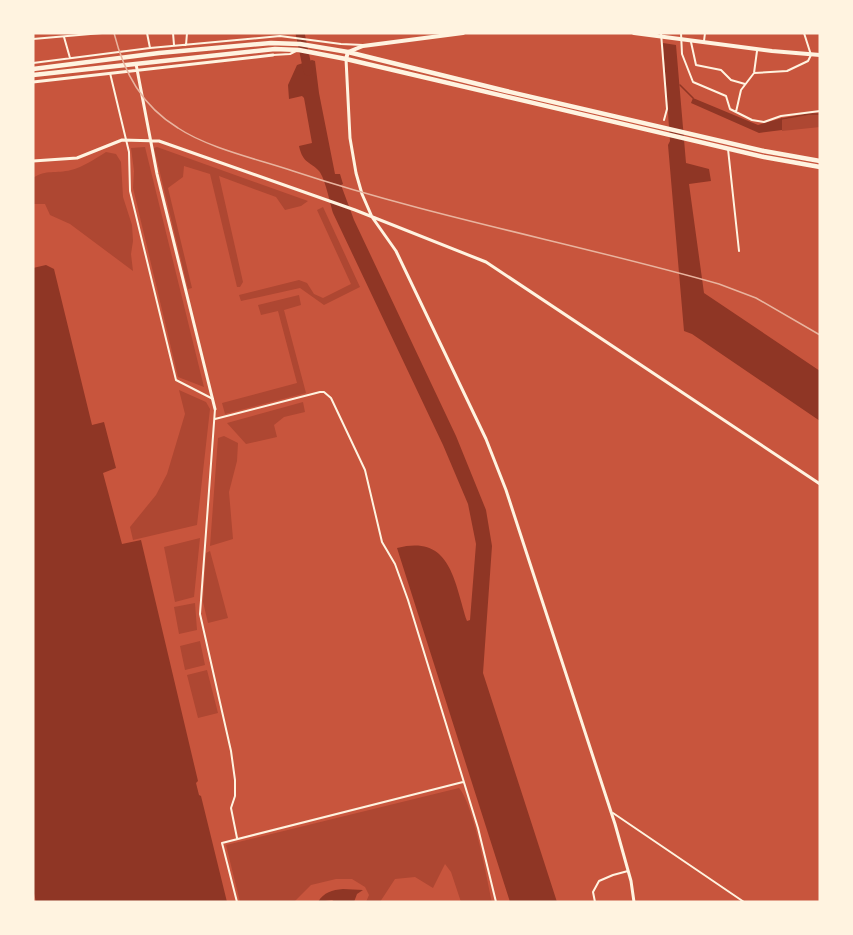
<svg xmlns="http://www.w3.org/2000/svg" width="853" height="935" font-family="'Titillium Web',sans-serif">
	<rect width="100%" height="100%" fill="#c8553d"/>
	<path fill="#ae4732" d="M810 114H820V127L782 131V120Z
		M145 147 204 387 178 377 133 188 134 171 131 148Z
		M157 147 308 201 301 206 285 210 276 197 219 176 243 282 240 287H237L210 174 184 166 183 177 168 188 192 288 188 289 154 148Z
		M106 152 116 154 121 162 123 197 132 225 133 241 131 254 133 271 70 224 50 215 45 204H33V178C46 169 56 174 71 170 83 167 95 159 106 152Z
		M323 207 360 287 324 305 300 288 241 301 239 295 299 280 307 283 314 294 323 298 351 284 317 210Z
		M299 295 301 305 284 310 306 393 225 414 222 403 297 383 278 311 261 315 258 305Z
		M179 390 206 402 210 409 197 525 133 540 130 527 156 495 167 474 185 414Z
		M303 402 305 412 284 417 274 425 277 437 246 444 227 423Z
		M224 436 238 443 237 461 229 492 233 539 210 546 218 438Z
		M200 538 194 597 175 602 164 547Z
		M210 551 228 618 208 623 203 602 206 553Z
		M195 603 197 630 179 634 174 607Z
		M200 641 205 665 185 670 180 646Z
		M207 670 218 713 198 718 187 675Z
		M459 788C473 803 487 878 492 902H461L451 872 445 864 433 888 415 877 395 879 380 902H366L369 895 365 887 352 879H336L311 885 294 902H240L226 845Z"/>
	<path fill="#8f3625" d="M663 43 676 45 686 163 709 169 711 181 689 184 704 293 820 371V421L692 334 684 331 668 145 670 141Z
		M312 60 315 61 319 93 335 174H340L343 184 341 185 354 220 456 436 486 510 492 546 483 673 557 902H510L397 548C451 534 454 581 467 621L470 620 476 544 468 504 443 445 333 213C330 203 325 178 319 171 310 161 303 164 299 146L312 143 304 98 302 96 289 99 288 85 297 65Z
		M693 98 758 125 782 118V130L759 133 691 103Z
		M46 265 54 269 92 425 104 422 116 468 103 473 122 544 141 540 198 781 196 783 199 795 201 796 227 902H36L33 889V268Z
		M343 889 363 890 357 894 354 902H335L332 900 318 902C324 892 332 890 343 889Z"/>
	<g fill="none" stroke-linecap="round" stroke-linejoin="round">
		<path stroke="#8f3625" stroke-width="1.5" d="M680 85 693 98
			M782 119 809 114H820"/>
		<path stroke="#8f3625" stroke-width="9" d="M300 33 308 71"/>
		<path stroke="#fff3e0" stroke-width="2" d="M147 33 150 48
			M173 33 174 45
			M661 33 667 109 664 120
			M681 33 682 54 693 82 726 96 730 109 752 120 764 122 781 116 820 111
			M64 37 70 58
			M33 39 102 33
			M704 41 705 33
			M691 42 696 65 721 70 731 80 745 84
			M186 45 187 33
			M273 55 290 54 296 51
			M33 63 150 48 280 36 341 44 363 45
			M110 73 129 152 130 191 176 380 213 399
			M754 73 787 71 808 61 811 55 804 33
			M736 112 741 90 754 73 757 51
			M728 149 739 251
			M215 409 200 614 231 751 235 780V796L231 808 237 838
			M215 419 320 392H324L331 398 365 470 382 542 395 564 408 600 478 828 496 902
			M613 813 744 902
			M237 902 222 843 463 782
			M595 902 593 892 599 881 613 875 628 871"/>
		<path stroke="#fff3e0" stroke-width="3" d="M346 59 350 138 356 173 362 194 372 217 396 251 486 439 506 490 615 824 631 881 634 902
			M136 64 157 174 215 409
			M33 82 273 55
			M33 161 77 158 122 140 159 141 355 210 486 262 820 484"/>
		<path stroke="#fff3e0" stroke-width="4" d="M634 33 772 51 820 55
			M346 59 348 52 363 46 463 33"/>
		<path stroke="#fff3e0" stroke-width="4.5" d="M33 69 159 53 271 43 300 44 348 52 506 91 764 151 820 161
			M33 75 275 49 299 50 346 59 764 157 820 167"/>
		<path stroke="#e9b49f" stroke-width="1.5" d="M114 33C124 73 142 106 178 128 208 148 257 159 293 171 432 217 578 244 719 284L756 298 820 335"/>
	</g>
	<rect width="853" height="935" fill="none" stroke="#fff3e0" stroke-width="69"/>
</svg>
